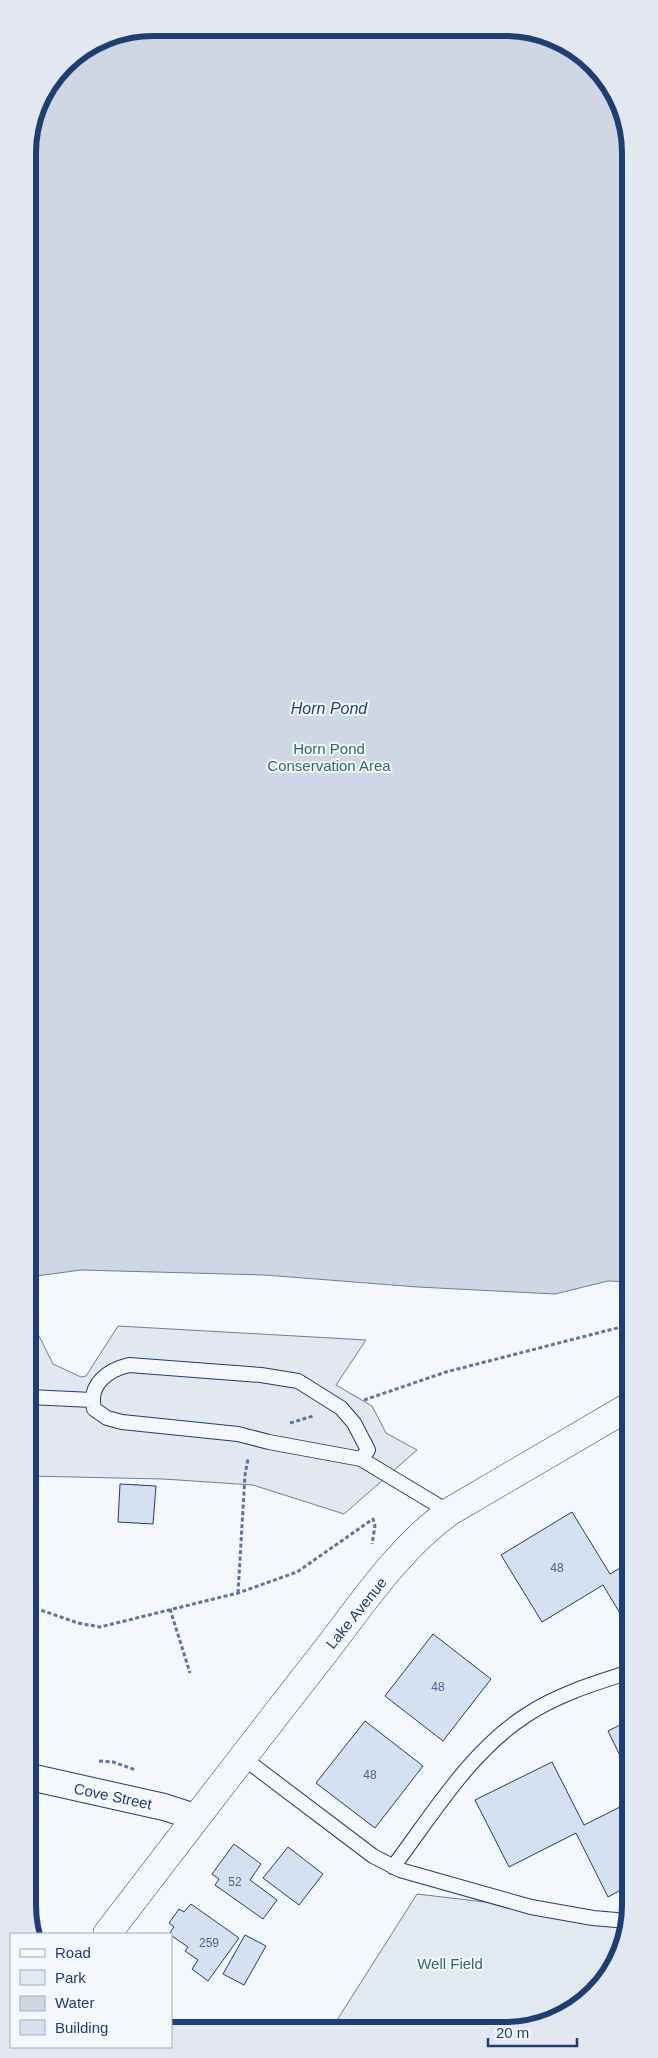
<svg xmlns="http://www.w3.org/2000/svg" width="658" height="2058" font-family="Arial,sans-serif">
	<rect width="100%" height="100%" fill="#f4f7fb"/>
	<path fill="#e3e9f0" stroke="#687fa3" d="M417 1894 629 1919 621 1953 599 1987 567 2014 529 2028H332Z"/>
	<path fill="#e3e8f0" stroke="#687fa3" d="M29 1316 53 1364 81 1377 86 1376 118 1326 366 1340 336 1385 372 1406 386 1433 417 1450 344 1514 253 1485 163 1479 29 1476Z"/>
	<path fill="#cfd7e4" stroke="#687fa3" d="M153 28 529 30 594 65 628 129 629 1282 608 1281 555 1294 418 1287 265 1275 81 1270 29 1277 28 145 37 105 65 64 105 37Z"/>
	<path fill="#d5e0f0" stroke="#1d3f73" d="M120 1484 156 1486 153 1524 118 1522Z
		M572 1512 610 1574 630 1562V1630L603 1585 542 1622 501 1555Z
		M433 1634 491 1679 443 1741 385 1696Z
		M630 1720V1776L608 1731Z
		M365 1721 423 1766 375 1828 316 1783Z
		M552 1762 584 1825 630 1802V1885L608 1897 576 1833 509 1867 475 1800Z
		M234 1844 261 1864 250 1880 277 1900 263 1919 215 1885 219 1879 212 1874Z
		M288 1847 323 1874 299 1905 263 1878Z
		M191 1904 239 1938 208 1981 192 1969 198 1960 185 1951 188 1947 169 1934 174 1927 169 1923 179 1909 184 1912Z
		M245 1935 266 1946 244 1985 223 1974Z"/>
	<g fill="none" stroke-linecap="round" stroke-linejoin="round">
		<defs>
			<path id="service" d="M129 1365 261 1375 298 1381 341 1408 354 1423 368 1450 361 1459 269 1442 238 1434 122 1422 107 1418 94 1409C88 1384 108 1370 129 1365Z
				M29 1397 92 1400
				M361 1459 449 1512
				M242 1757 373 1856 400 1870 531 1907 593 1918 628 1921
				M393 1867C433 1814 469 1753 525 1716 556 1695 595 1683 630 1672"/>
			<path id="minor" d="M30 1777 164 1807 195 1817"/>
			<path id="tertiary" d="M107 1934C179 1840 251 1746 324 1653 362 1604 399 1548 449 1512L630 1406"/>
		</defs>
		<use href="#service" stroke="#1d3f73" stroke-width="16"/>
		<use href="#minor" stroke="#1d3f73" stroke-width="28"/>
		<use href="#tertiary" stroke="#1d3f73" stroke-width="29"/>
		<path stroke="#5e769c" stroke-width="3" stroke-dasharray="4 2.5" stroke-linecap="butt" d="M364 1400 446 1372 621 1327 630 1328
			M290 1423 313 1416
			M238 1593 245 1475 248 1459
			M29 1606 78 1623 100 1627 238 1593 297 1572 373 1519 375 1526 372 1544
			M170 1609 190 1673
			M99 1761 113 1762 136 1770"/>
		<use href="#service" stroke="#f4f7fb" stroke-width="14"/>
		<use href="#minor" stroke="#f4f7fb" stroke-width="26"/>
		<use href="#tertiary" stroke="#f4f7fb" stroke-width="28"/>
	</g>
	<g text-anchor="middle" dominant-baseline="central" stroke-width="4" stroke-linejoin="round" paint-order="stroke">
		<g font-size="12" fill="#4b6792">
			<text x="557" y="1568">48</text>
			<text x="438" y="1687">48</text>
			<text x="370" y="1775">48</text>
			<text x="235" y="1882">52</text>
			<text x="209" y="1943">259</text>
		</g>
		<g font-size="15" fill="#2c6c60" stroke="#f4f7fb">
			<text x="329" y="748">Horn Pond<tspan x="329" dy="17">Conservation Area</tspan></text>
			<text x="450" y="1963">Well Field</text>
		</g>
		<g font-size="15" fill="#1d3f73" stroke="#f4f7fb">
			<text transform="translate(356 1613) rotate(-51)">Lake Avenue</text>
			<text transform="translate(113 1796) rotate(12)">Cove Street</text>
		</g>
		<g font-size="16" font-style="italic" fill="#1d3f73" stroke="#f4f7fb">
			<text x="329" y="708">Horn Pond</text>
		</g>
	</g>
	<path d="M0 0H658V2058H0ZM153 36H505A117 117 0 0 1 622 153V1905A117 117 0 0 1 505 2022H153A117 117 0 0 1 36 1905V153A117 117 0 0 1 153 36Z" fill="#e3e8f0" fill-rule="evenodd"/>
	<path fill="none" stroke="#1d3f73" stroke-width="6" d="M153 36H505A117 117 0 0 1 622 153V1905A117 117 0 0 1 505 2022H153A117 117 0 0 1 36 1905V153A117 117 0 0 1 153 36Z"/>
	<rect x="10" y="1933" width="162" height="115" fill="#f4f7fb" stroke="#9eadc5"/>
	<rect x="20" y="1949" width="25" height="8" fill="#f4f7fb" stroke="#9eadc5"/>
	<text x="55" y="1958" font-size="15" fill="#1d3f73">Road</text>
	<rect x="20" y="1970" width="25" height="15" fill="#e3e9f0" stroke="#9eadc5"/>
	<text x="55" y="1983" font-size="15" fill="#1d3f73">Park</text>
	<rect x="20" y="1996" width="25" height="15" fill="#cfd7e4" stroke="#9eadc5"/>
	<text x="55" y="2008" font-size="15" fill="#1d3f73">Water</text>
	<rect x="20" y="2020" width="25" height="15" fill="#d5e0f0" stroke="#9eadc5"/>
	<text x="55" y="2033" font-size="15" fill="#1d3f73">Building</text>
	<path d="M488 2038v8h89v-8" fill="none" stroke="#1d3f73" stroke-width="2.5"/>
	<text x="496" y="2038" font-size="15" fill="#1d3f73" stroke="#f4f7fb" stroke-width="4" paint-order="stroke">20 m</text>
</svg>
